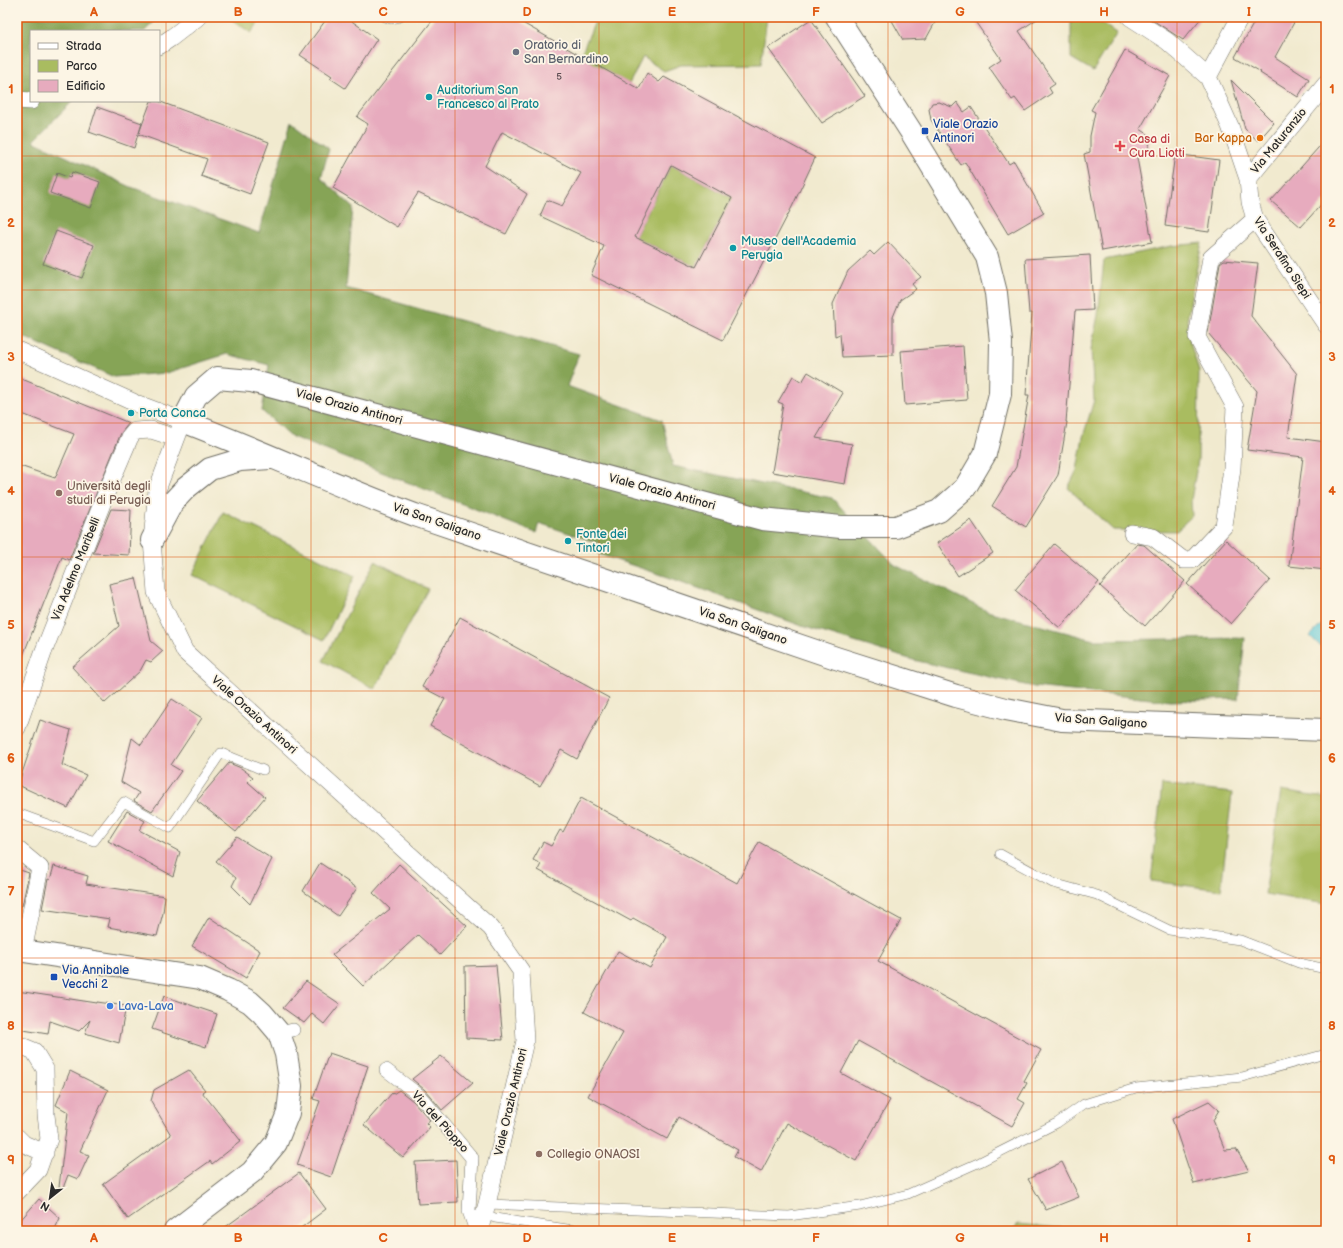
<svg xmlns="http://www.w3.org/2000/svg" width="1343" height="1248" font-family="'Balsamiq Sans',sans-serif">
	<rect width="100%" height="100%" fill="#fcf5e5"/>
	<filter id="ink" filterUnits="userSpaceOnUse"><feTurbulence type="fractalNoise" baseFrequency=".025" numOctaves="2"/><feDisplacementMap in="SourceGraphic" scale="8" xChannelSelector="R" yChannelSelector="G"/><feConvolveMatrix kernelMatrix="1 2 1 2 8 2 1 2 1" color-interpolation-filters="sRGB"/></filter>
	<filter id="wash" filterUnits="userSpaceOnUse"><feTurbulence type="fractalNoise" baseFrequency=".012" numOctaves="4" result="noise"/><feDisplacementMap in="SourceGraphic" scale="16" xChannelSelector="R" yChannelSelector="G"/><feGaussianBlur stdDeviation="0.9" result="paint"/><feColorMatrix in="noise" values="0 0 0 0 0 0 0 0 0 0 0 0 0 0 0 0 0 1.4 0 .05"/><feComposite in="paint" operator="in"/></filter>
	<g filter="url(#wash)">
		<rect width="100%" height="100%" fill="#f1eacf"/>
		<path fill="#a9bc60" stroke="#6a7446" d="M228 17H263L251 33Z
			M597 17H767L761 64 681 65 664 71 643 57 629 84 580 56Z
			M1071 17H1093L1117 33 1093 71 1071 58Z
			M671 165 732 198 696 267 635 237Z
			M1202 243 1193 286 1187 321 1190 342 1199 371 1198 460 1191 500 1192 515 1177 531 1113 530 1068 488 1077 470 1083 437 1094 400 1091 349 1098 315 1104 260 1172 246Z
			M223 512 355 576 324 640 192 575Z
			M375 561 428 589 375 689 323 661Z
			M1162 785 1232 793 1221 890 1151 881Z
			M1281 791 1326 798V904L1265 894Z
			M1018 1224 1092 1231H1011Z"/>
		<path fill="#86a456" stroke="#586840" d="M17 17H159L145 31H31V101H73L33 141 131 187 259 233 292 121 329 149 321 178 353 207 346 288 579 354 567 386 662 420 673 466 832 498 895 565 987 611 1094 640 1245 638 1238 699 1170 701 1034 687 913 660 802 626 668 577 598 554 601 544 539 523 536 533 290 436 262 411 269 365 227 354 166 373 114 377 17 334Z"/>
		<path fill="#5cc7d5" stroke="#447980" d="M1326 620V644L1322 648 1310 636Z"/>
		<g id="blocks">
			<path fill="#e7abbe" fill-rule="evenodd" d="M328 17H346L377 39 345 88 330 78 332 76 300 55Z
				M435 17H512L639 89 647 73 659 82 664 77 815 158 792 207 723 340 591 275 604 246 540 216 547 200 562 206 581 173 502 132 485 166 527 194 506 234 418 193 397 227 333 188 368 124 357 117ZM671 165 732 198 696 267 635 237Z
				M890 17H938L926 39 903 40Z
				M972 17H1040L1019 31 1055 84 1049 88 1052 93 1025 111 1015 98 1012 100 989 67 1001 59Z
				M1148 17H1202L1183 40Z
				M1257 17H1297L1275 57 1309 79 1298 97 1260 73 1261 72 1235 57Z
				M811 19 865 96 822 123 768 48Z
				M1125 50 1170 76 1140 129 1151 136 1148 151 1136 152 1152 242 1102 251 1084 154 1090 152V136L1095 112 1091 110Z
				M1231 80 1274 123 1258 141 1245 129Z
				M151 101H158L269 142 250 194 201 176 207 159 138 134 134 148 89 132 97 107 142 123 139 133Z
				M939 102 952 107 957 102 964 112 971 107 1009 164 1014 161 1044 213 1008 234 965 162 961 165 931 120 929 109 932 103Z
				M1326 139V199L1301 227 1271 201Z
				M1175 154 1219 160 1209 232 1165 226Z
				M72 172 100 182 91 208 50 193 57 173 70 178Z
				M56 231 94 245 82 278 43 264Z
				M888 242 921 277 912 284 916 289 900 300 893 317V355L842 357 840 334 835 336 833 304 848 271 870 251 874 255Z
				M1090 255 1093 310 1075 311 1066 422H1067L1058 475 1026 527 992 506 1016 467 1029 395H1026L1032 313H1029L1025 259Z
				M1224 260 1258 263 1251 316 1297 374 1288 437 1326 442V570L1289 566 1303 457 1247 450 1257 391 1208 333 1220 263Z
				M963 346 967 400 905 405 901 351Z
				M808 372 843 393 816 438 852 444 845 484 772 472 783 404 778 402 793 376 802 382Z
				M17 377 129 423 121 433 69 560 62 557 18 668 17 465 55 478 74 434 17 412Z
				M111 509 131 510 129 555 93 553Z
				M971 520 993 553 958 576 937 543Z
				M1226 540 1270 580 1231 624 1187 584Z
				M1054 544 1099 582 1060 628 1015 590Z
				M1137 544 1144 545 1185 581 1145 626 1100 586Z
				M136 578 151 641 163 651 151 662 146 660 140 671 105 703 72 667 119 626 109 584Z
				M460 617 609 698 577 759 561 750 540 786 430 726 445 699 422 687Z
				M172 699 202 718 171 765 181 771 152 811 134 801 139 793 121 782 132 738 141 745Z
				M40 720 71 730 62 765 86 775 68 808 18 785Z
				M229 763 241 768 253 777 248 782 265 797 236 832 197 801Z
				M581 798 737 883 759 842 901 920 878 961 1041 1050 1024 1081 1027 1083 1018 1099 1025 1103 1012 1126 858 1041 841 1073 890 1100 856 1161 787 1123 761 1172 734 1157 738 1150 679 1117 667 1139 588 1096 623 1033 584 1012 618 951 650 968 667 937 633 918 631 921 538 870 541 864 533 860 543 842 551 846 560 830 563 832Z
				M127 811 145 821 139 830 180 852 173 876 108 841Z
				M237 837 272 859 250 904 232 886 236 878 216 861Z
				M320 863 357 888 338 916 303 891Z
				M399 864 467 926 440 955 418 935 363 986 332 955 390 909 373 893Z
				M54 866 88 876 86 884 165 896 163 913 157 936 108 927 110 919 42 909 48 879 50 880Z
				M17 869 29 873 22 906 17 905Z
				M209 917 260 951 246 978 192 946Z
				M496 965 503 1040 466 1038 465 966Z
				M306 981 340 1004 324 1024 312 1014 304 1023 283 1008Z
				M17 991 97 1003V1002L126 1006 119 1043 85 1033 90 1020 79 1031 50 1021 48 1034 17 1029Z
				M164 996 217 1014 206 1047 152 1029Z
				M329 1053 368 1066 331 1177 297 1165 320 1101 313 1099Z
				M441 1056 473 1083 442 1110 425 1090 412 1079Z
				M189 1070 205 1090 202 1092 241 1141 212 1164 210 1161 128 1219 103 1184 171 1135 151 1101 154 1090Z
				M70 1071 108 1090 80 1151 89 1155 78 1179 68 1175 63 1188 59 1187 68 1112 56 1105Z
				M399 1090 413 1101 430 1120 426 1123 430 1127 403 1158 364 1125 392 1093 393 1094Z
				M1209 1101 1219 1110 1213 1120 1225 1150 1236 1149 1249 1171 1194 1184 1172 1119Z
				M456 1160 458 1202 418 1204 415 1162Z
				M1062 1162 1079 1197 1046 1210 1028 1179Z
				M299 1173 326 1209 297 1231H220Z
				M39 1199 60 1218 54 1231H17V1224Z"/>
		</g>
	</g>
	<g filter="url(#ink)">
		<use href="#blocks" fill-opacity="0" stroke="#706e64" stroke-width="1"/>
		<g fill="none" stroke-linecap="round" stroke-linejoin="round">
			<defs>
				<path id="service" d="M385 17 391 19 400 17
					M17 813 94 841 124 802 170 828 221 753 263 770
					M1000 854 1053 883 1097 895 1169 930 1240 940 1299 963 1326 969
					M487 1204 789 1216 860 1206 908 1194 980 1162 1057 1123 1084 1104 1136 1088 1242 1077 1326 1054
					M484 1214 495 1218 580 1231"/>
				<path id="pedestrian" d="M279 1033 293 1030
					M386 1070 419 1095 472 1158 469 1211 476 1231"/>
				<path id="minor" d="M1130 17 1167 41 1208 77 1230 126 1248 179 1250 202 1255 219 1326 325
					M159 46 171 38 198 17
					M1208 77 1240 17
					M17 100 31 101
					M1248 179 1326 84
					M17 350 133 402
					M138 404 183 421 157 490 152 540 156 592 185 652 491 928 521 971 525 1041 487 1204 479 1231
					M1132 533 1153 537 1183 560H1192L1224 526 1232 468 1235 407 1197 337 1211 258 1255 219
					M17 728 43 653 107 491 130 437 135 431 151 430 176 438
					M17 849 40 868 23 951
					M17 1044 34 1051 45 1069 46 1115 49 1139 38 1170 17 1192
					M17 1137 24 1144 45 1153"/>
				<path id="tertiary" d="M837 17 910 130 987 257 996 293 1001 342 1000 394 985 454 965 488 939 511 896 527H841L762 519 251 381 217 378 196 396 183 421C261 451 337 486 415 515L836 658 956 696 1006 709 1062 720 1326 730
					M152 540 172 503 186 488 210 469 240 460 270 458
					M17 950 200 978 228 990 250 1002 262 1013 279 1033 286 1054 291 1086 288 1113 276 1143 252 1172 175 1231"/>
			</defs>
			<use href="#service" stroke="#706e64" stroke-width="10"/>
			<use href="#pedestrian" stroke="#706e64" stroke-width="14"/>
			<use href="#minor" stroke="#706e64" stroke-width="18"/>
			<use href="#tertiary" stroke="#706e64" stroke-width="24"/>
			<use href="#service" stroke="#fff" stroke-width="9"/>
			<use href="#pedestrian" stroke="#fff" stroke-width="13"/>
			<use href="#minor" stroke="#fff" stroke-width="17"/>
			<use href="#tertiary" stroke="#fff" stroke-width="22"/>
		</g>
	</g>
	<path fill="none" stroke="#df570e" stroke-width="1" stroke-opacity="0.55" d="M166 17V1231M311 17V1231M455 17V1231M599 17V1231M744 17V1231M888 17V1231M1032 17V1231M1177 17V1231M17 156H1326M17 290H1326M17 423H1326M17 557H1326M17 691H1326M17 825H1326M17 958H1326M17 1092H1326"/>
	<circle fill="#6b7280" stroke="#fcf5e5" stroke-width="1.5" cx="516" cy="52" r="4"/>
	<g fill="#0f9aa8" stroke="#fcf5e5" stroke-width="1.5">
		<circle cx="429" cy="97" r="4"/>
		<circle cx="733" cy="248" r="4"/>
		<circle cx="131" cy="413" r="4"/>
		<circle cx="568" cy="541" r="4"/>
	</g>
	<g fill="#1a4fb4" stroke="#fcf5e5" stroke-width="1.5">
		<rect x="921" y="127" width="8" height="8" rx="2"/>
		<rect x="50" y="973" width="8" height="8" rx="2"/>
	</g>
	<circle fill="#e8710a" stroke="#fcf5e5" stroke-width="1.5" cx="1260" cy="138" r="4"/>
	<path fill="#e0444e" stroke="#fcf5e5" stroke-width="1.5" d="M1118 140h4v4h4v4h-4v4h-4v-4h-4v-4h4z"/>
	<g fill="#8d6e63" stroke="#fcf5e5" stroke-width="1.5">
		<circle cx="59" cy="493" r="4"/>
		<circle cx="539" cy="1154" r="4"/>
	</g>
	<circle fill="#3f7fe0" stroke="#fcf5e5" stroke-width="1.5" cx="110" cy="1006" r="4"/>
	<g text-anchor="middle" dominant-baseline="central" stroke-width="3.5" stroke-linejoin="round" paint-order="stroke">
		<g font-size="10" fill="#5a4b50">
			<text x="559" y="77">5</text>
		</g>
		<g font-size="12" fill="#5b616d" stroke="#fcf5e5" text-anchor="start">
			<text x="524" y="45">Oratorio di<tspan x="524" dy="14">San Bernardino</tspan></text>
		</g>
		<g font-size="12" fill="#0d838f" stroke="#fcf5e5" text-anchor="start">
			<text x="437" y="90">Auditorium San<tspan x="437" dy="14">Francesco al Prato</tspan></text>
			<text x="741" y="241">Museo dell'Academia<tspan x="741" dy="14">Perugia</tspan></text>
			<text x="139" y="413">Porta Conca</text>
			<text x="576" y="534">Fonte dei<tspan x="576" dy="14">Tintori</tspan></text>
		</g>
		<g font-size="12" fill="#164399" stroke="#fcf5e5" text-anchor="start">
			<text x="933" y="124">Viale Orazio<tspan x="933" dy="14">Antinori</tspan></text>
			<text x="62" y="970">Via Annibale<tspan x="62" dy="14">Vecchi 2</tspan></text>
		</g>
		<g font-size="12" fill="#c56008" stroke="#fcf5e5" text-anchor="end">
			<text x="1252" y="138">Bar Kappa</text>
		</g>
		<g font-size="12" fill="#be3a42" stroke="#fcf5e5" text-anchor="start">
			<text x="1129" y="139">Casa di<tspan x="1129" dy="14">Cura Liotti</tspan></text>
		</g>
		<g font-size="12" fill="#2b2b2b" stroke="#fcf5e5">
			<text transform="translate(1279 141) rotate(-51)">Via Maturanzio</text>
			<text transform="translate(1282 258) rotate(57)">Via Serafino Siepi</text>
			<text transform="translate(349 407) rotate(15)">Viale Orazio Antinori</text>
			<text transform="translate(662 492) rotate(15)">Viale Orazio Antinori</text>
			<text transform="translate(437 522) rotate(19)">Via San Galigano</text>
			<text transform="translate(76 569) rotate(-68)">Via Adelmo Maribelli</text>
			<text transform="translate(743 626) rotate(19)">Via San Galigano</text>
			<text transform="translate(254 715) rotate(42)">Viale Orazio Antinori</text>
			<text transform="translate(1101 721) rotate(4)">Via San Galigano</text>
			<text transform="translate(511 1102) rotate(-77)">Viale Orazio Antinori</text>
			<text transform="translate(440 1122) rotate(48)">Via del Pioppo</text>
		</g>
		<g font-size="12" fill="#785e54" stroke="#fcf5e5" text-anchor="start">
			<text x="67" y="486">Università degli<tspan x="67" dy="14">studi di Perugia</tspan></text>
			<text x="547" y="1154">Collegio ONAOSI</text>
		</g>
		<g font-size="12" fill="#366cbe" stroke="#fcf5e5" text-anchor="start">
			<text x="118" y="1006">Lava-Lava</text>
		</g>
	</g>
	<rect width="1343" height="1248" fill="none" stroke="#fcf5e5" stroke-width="44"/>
	<rect x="30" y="30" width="130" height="72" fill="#fcf5e5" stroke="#a8a49b"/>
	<rect x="38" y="43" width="20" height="6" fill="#ffffff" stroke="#a8a49b"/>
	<text x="66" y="50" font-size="12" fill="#2b2b2b">Strada</text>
	<rect x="38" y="60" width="20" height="12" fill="#a9bc60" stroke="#a8a49b"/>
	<text x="66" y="70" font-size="12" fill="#2b2b2b">Parco</text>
	<rect x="38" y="80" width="20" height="12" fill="#e7abbe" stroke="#a8a49b"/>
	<text x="66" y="90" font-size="12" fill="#2b2b2b">Edificio</text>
	<g transform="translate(50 1198) rotate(210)" stroke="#fcf5e5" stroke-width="3" paint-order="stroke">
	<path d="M0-3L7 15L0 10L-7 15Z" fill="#2b2b2b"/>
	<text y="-6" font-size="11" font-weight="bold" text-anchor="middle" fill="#2b2b2b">N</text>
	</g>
	<rect x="22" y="22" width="1299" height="1204" fill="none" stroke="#df570e" stroke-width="1.5"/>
	<g font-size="13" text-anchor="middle" font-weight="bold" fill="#df570e">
		<text x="94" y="16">A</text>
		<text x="238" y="16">B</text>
		<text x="383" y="16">C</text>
		<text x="527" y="16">D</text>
		<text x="672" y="16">E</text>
		<text x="816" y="16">F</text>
		<text x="960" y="16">G</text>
		<text x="1104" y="16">H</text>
		<text x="1249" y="16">I</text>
		<text x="11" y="93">1</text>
		<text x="1332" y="93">1</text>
		<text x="11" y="227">2</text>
		<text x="1332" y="227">2</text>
		<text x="11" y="361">3</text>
		<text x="1332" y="361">3</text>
		<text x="11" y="495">4</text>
		<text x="1332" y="495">4</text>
		<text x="11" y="629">5</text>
		<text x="1332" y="629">5</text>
		<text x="11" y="762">6</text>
		<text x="1332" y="762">6</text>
		<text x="11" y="896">7</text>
		<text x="1332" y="896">7</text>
		<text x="11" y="1030">8</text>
		<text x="1332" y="1030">8</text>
		<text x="11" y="1164">9</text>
		<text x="1332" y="1164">9</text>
		<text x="94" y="1242">A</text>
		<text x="238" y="1242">B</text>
		<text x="383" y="1242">C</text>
		<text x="527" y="1242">D</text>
		<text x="672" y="1242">E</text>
		<text x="816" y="1242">F</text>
		<text x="960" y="1242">G</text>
		<text x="1104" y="1242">H</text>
		<text x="1249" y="1242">I</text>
	</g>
</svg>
